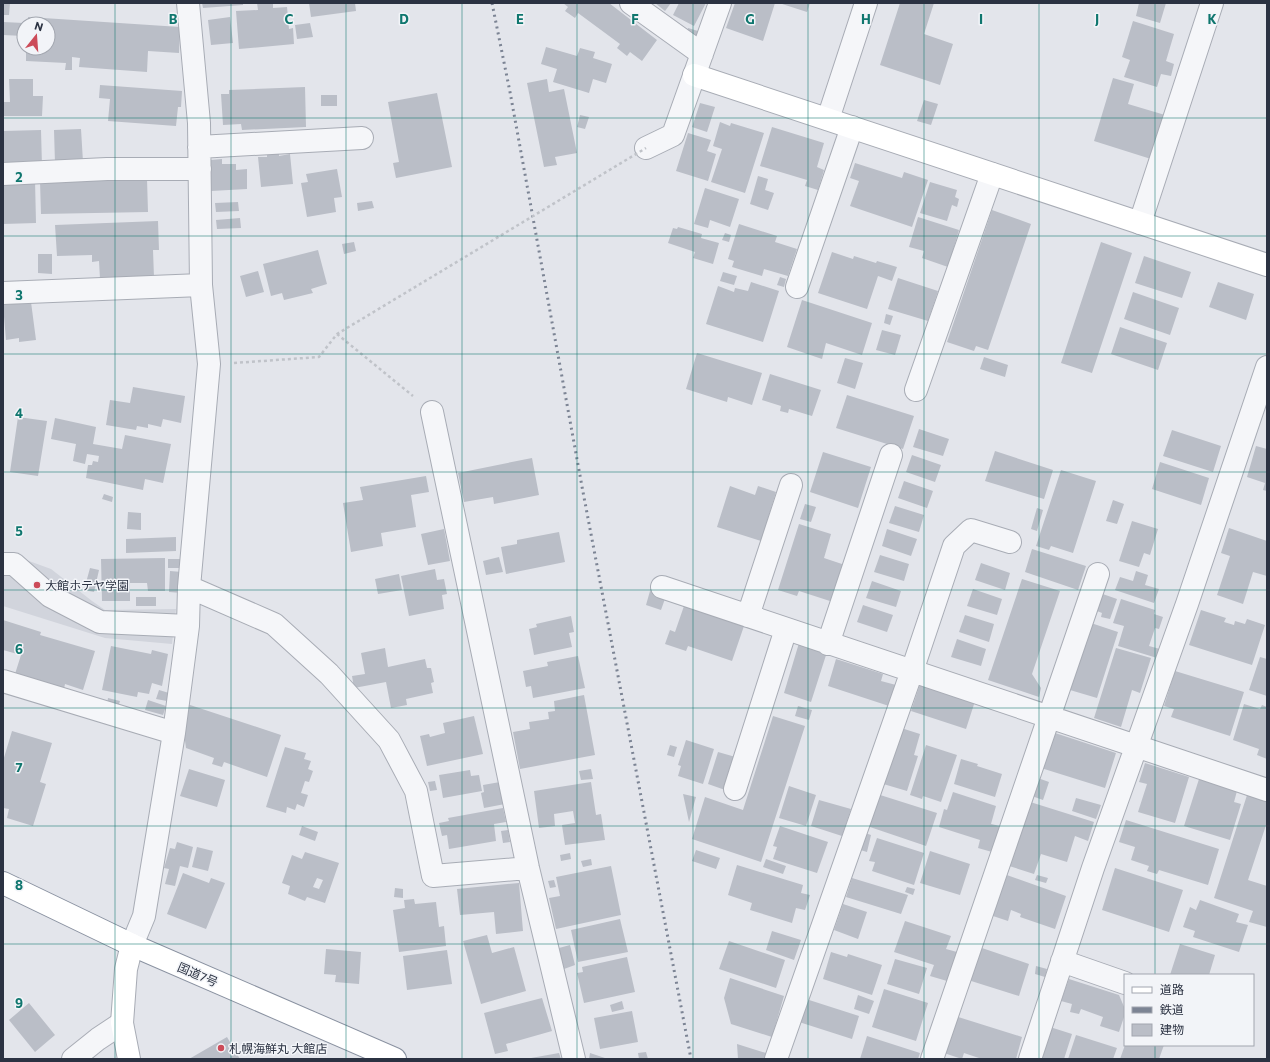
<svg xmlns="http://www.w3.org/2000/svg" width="1270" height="1062" font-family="Commissioner,'Noto Sans JP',sans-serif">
	<rect width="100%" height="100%" fill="#e3e5eb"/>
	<path fill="#d1d4dc" d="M3 555 18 557 51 569 92 601 105 610 176 609 172 644 105 638 3 606Z"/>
	<path fill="#babec7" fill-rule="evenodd" d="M3 3H10L9 15H3Z
		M202 3H243V5L203 8Z
		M257 3H273V8L287 7 289 29 293 28 294 44 239 49 236 11 258 10Z
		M309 3H355L356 11 311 17Z
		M563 3H609L657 40 642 61 630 52 627 56 617 48 620 44 578 13 575 18 565 11 568 7Z
		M655 3H671L665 11Z
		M679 3H706L694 26 673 15Z
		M735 3H775L763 41 726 28Z
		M779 3H810L807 12Z
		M900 3H934L924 34 953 44 940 85 880 65Z
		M1139 3H1166L1160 23 1136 16Z
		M28 17 180 27 179 53 148 51 147 72 79 67 80 58 72 57V70H65L66 63 26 61V48H48V24H28Z
		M230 17 233 43 211 45 208 20Z
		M1133 21 1174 34 1166 61 1174 64 1171 76 1161 74 1157 87 1124 77 1130 60 1122 57Z
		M3 22 24 23V36L3 35Z
		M310 23 313 37 297 39 295 25Z
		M688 28 698 31 695 40 685 37Z
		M546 47 577 56 580 48 595 52 593 58 612 64 606 83 593 79 589 93 553 82 557 69 541 64Z
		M1113 78 1134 84 1128 104 1165 115 1151 159 1094 141Z
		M9 79H33V96H43L42 116H4V102H10Z
		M547 79 549 92 564 89 577 153 555 157 557 165 544 167 527 83Z
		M100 85 182 91 181 107H178L176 126 108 121 110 99 99 98Z
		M305 87 306 127 242 130 241 124 223 125 221 94H229V90Z
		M437 93 452 167 396 178 393 163 399 162 388 102Z
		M321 95H337V106H321Z
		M924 100 938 104 931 125 917 121Z
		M700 103 715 107 707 132 692 127Z
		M580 115 589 117 585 129 577 127Z
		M720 122 730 126 731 123 764 133 745 193 711 182 722 149 713 146Z
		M772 127 824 143 817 167 824 170 818 190 805 186 807 180 760 166Z
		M81 129 83 162 55 163 54 130Z
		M41 130 42 166 3 167V131Z
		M688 133 711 140 707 151 716 154 708 181 676 171Z
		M279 151V156L290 154 293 184 261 187 258 157H267V153Z
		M222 159V164H236V170L247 169V189L211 191 210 160Z
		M855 163 902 178 904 172 928 180 912 227 850 206 859 181 850 178Z
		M337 169 342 197 334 198 336 212 307 217 301 183 308 182 306 174Z
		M758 176 768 179 765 190 774 193 768 210 750 204Z
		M147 179 148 212 41 214 40 181Z
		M35 180 36 223 3 224V181Z
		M930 182 957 190 955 197 959 199 957 207 952 205 947 221 920 213Z
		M705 188 739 199 730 227 710 220 708 228 694 224Z
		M372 201 374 208 358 211 357 203Z
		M238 202 239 211 216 212 215 203Z
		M992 210 1031 224 988 350 976 346 974 351 947 342Z
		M918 217 959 230 948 267 922 258 924 251 909 247Z
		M240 218 241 228 217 229 216 220Z
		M158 221 159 250H153L154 277 100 279 99 261 92 262V255L57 256 55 225Z
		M739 224 777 236 775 242 797 249 788 276 764 269 762 276 732 267 734 261 728 259Z
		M678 227 702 234 701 238 719 243 713 264 693 258 695 252 668 243 673 228 677 229Z
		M725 233 731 235 729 242 722 240Z
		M354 242 356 251 344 254 342 244Z
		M1101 242 1132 253 1092 373 1061 363Z
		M318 250 327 284 311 289 313 293 284 300 282 293 271 296 263 264Z
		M832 252 853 259 854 256 876 263 877 261 897 267 892 281 878 276 867 309 818 293Z
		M38 254H52V274L38 273Z
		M1144 256 1191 272 1182 298 1135 283Z
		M258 271 264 292 246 297 240 276Z
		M723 272 737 276 734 285 720 281Z
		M780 277 786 279 784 287 777 285Z
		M898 278 938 291 928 321 888 309Z
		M751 282 779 291 763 342 706 324 718 286 734 292 735 288 748 291Z
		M1218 282 1254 294 1246 320 1209 307Z
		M1133 292 1179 308 1170 335 1124 319Z
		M802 300 872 323 862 355 826 343 822 359 787 347Z
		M31 302 36 340 19 342V338L6 340 3 305Z
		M886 314 893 316 890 325 884 323Z
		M1120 327 1167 343 1158 370 1111 354Z
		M882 330 901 335 895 355 876 350Z
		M697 353 762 373 752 405 728 397 727 402 686 389Z
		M984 357 1008 365 1005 377 980 369Z
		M845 358 863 363 855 389 837 383Z
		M770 374 821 390 812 416 789 409 788 413 780 411 781 406 762 400Z
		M133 387 185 396 181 423 163 419 161 427 148 424V428L137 426 136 430 106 425 110 400 130 403Z
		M847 395 914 416 903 449 836 428Z
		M18 417 47 421 38 476 10 472Z
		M55 418 96 427 93 444 122 449 125 435 171 444 163 483 145 479 143 490 86 478 88 465H92L93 461 98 462 99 456 87 454 85 464 73 461 76 444 51 439Z
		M919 429 949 439 943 456 913 447Z
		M1172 430 1221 446 1213 472 1163 456Z
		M1256 446 1267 449V491L1263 490 1265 483 1247 477Z
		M995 451 1053 470 1044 499 985 481Z
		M823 452 871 467 858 508 810 492Z
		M912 455 941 465 935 482 906 472Z
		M532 458 539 495 494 504 493 497 464 502 458 473Z
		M1160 462 1209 478 1201 505 1152 489Z
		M1061 470 1096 481 1073 553 1051 546 1049 550 1036 546Z
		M426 476 429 492 411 495 416 527 381 533 383 546 351 552 343 503 363 500 360 487Z
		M904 481 933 491 927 508 898 498Z
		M730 486 755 495 758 486 776 492 761 541 717 527Z
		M104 494 113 497 112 502 102 499Z
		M1113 500 1124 504 1117 524 1106 521Z
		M805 504 816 507 811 522 800 519Z
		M895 506 924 515 919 532 889 523Z
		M1037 508 1043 510 1037 531 1031 529Z
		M128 512 141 513V530L127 529Z
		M1132 521 1158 529 1150 555 1144 553 1139 567 1119 561Z
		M799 524 831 534 824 558 845 565 833 602 799 591 797 596 778 590Z
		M1229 528 1267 541V576L1253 572 1243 604 1217 595 1230 556 1221 553Z
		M444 529 450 561 428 565 421 534Z
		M887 529 917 539 911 556 882 546Z
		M559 532 565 562 506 574 501 547 517 544V540Z
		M176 537V551L126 553V539Z
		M1032 549 1086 566 1078 590 1025 572Z
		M880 555 909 564 904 581 874 572Z
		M499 557 503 572 486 575 483 561Z
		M165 558V591H148L147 583H130V601H102L101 559Z
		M168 559H180V568H168Z
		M981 563 1010 573 1005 590 975 580Z
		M90 568 99 570 94 592 84 590Z
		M435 569 437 580 444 579 447 594 442 595 444 609 409 616 401 576Z
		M170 571 182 572V593L169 592Z
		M1136 571 1148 575 1145 585 1159 589 1154 603 1115 590 1120 577 1133 581Z
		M399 574 402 590 378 594 375 579Z
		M1022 579 1060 591 1032 674 1041 688 1039 697 988 680Z
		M872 581 901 591 896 607 866 598Z
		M973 589 1002 599 997 615 967 606Z
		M650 591 666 596 661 610 646 605Z
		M1097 592 1117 599 1110 619 1101 617 1102 613 1092 609Z
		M136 597H156V606H136Z
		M1121 599 1155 610 1154 614 1163 617 1159 629 1155 628 1149 646 1160 649 1157 658 1118 646 1124 626 1113 623Z
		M863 605 893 615 887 632 857 622Z
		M684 606 744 626 732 661 688 646 686 651 665 644 670 630 675 632Z
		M1201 610 1226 618 1224 622 1234 625 1235 621 1245 624 1247 619 1265 625 1252 665 1189 645Z
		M965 615 994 624 989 642 959 632Z
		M571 616 574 632 569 633 572 647 534 655 529 629 537 627 536 624Z
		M3 620 41 632 40 635 95 651 83 690 65 684 64 689 15 674 21 655 3 650Z
		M1091 623 1118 632 1097 698 1070 690Z
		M957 639 986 649 981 666 951 657Z
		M799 643 827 652 811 702 784 693Z
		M111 646 151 654 152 650 168 654 162 686 152 683 149 694 138 692 137 697 102 690Z
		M385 648 388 667 425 659 427 668H431L434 682 431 683 433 693 406 699 407 705 391 708 386 682 354 688 352 676 365 674 361 653Z
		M1116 648 1151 658 1140 693 1132 690 1121 727 1094 718Z
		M578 656 585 688 533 698 531 686 526 687 523 671 548 666 547 662Z
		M1260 657 1267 659V696L1249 690Z
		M836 659 883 674 881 681 896 685 889 706 828 686Z
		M1175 671 1244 692 1230 736 1171 717 1174 709 1164 706Z
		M921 681 976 698 966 729 911 711Z
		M159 690 169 693 167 701 156 699Z
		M584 695 595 755 520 769 513 732 530 729 529 722 549 719 548 712 555 711 554 701Z
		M108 698 120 701 118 707 107 704Z
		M148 700 166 706 163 715 145 710Z
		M187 704 281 735 267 777 224 762 222 767 212 764 214 758 186 748 182 719Z
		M1244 704 1260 709 1262 705 1267 707V759L1257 755 1259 749 1233 740Z
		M798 706 812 710 809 720 795 716Z
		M474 716 483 754 427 766 420 736 429 734 430 737 445 733 443 723Z
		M773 716 805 726 761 862 692 839 705 797 743 810Z
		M898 727 920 734 914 755 918 756 907 791 880 783Z
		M12 731 52 743 40 782 46 784 33 826 7 818 9 809 3 808V761Z
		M1052 732 1116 753 1105 788 1041 768Z
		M686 740 714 749 703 784 678 776 681 766 678 765Z
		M670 745 677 747 674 757 667 755Z
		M926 745 957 755 941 802 923 796 922 799 910 795Z
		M285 747 306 753 304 759 311 761 308 769 313 771 309 782 305 781 301 793 308 795 304 807 297 804 295 810 287 807 286 813 266 807Z
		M718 752 739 758 728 791 708 784Z
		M961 759 978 764 977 766 1002 774 995 797 954 784Z
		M1145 763 1189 777 1175 823 1138 812 1147 784 1139 782Z
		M189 769 225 780 217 807 180 796Z
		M591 769 593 779 581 780 579 771Z
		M470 770 471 776 479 775 482 791 443 798 439 775Z
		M1035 777 1049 782 1043 800 1029 795Z
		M1199 779 1237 791 1234 802 1241 804 1230 840 1184 826Z
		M435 781 437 790 430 791 428 782Z
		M500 782 505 804 484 808 481 793 484 792 483 785Z
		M591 782 596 815 601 814 605 840 565 845 562 825 575 823 573 811 554 814 555 826 539 828 534 791Z
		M789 786 816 795 806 826 779 818Z
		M953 792 996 806 991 824 1000 826 992 852 978 848 980 840 939 827 944 809 947 810Z
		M1248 792 1267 798V822L1248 880 1267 886V927L1249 922 1253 911 1214 898Z
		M683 794 696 797 689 822Z
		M877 794 937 813 926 846 867 826Z
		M1076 798 1101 805 1096 819 1072 811Z
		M819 800 851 809 842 836 811 826Z
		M1027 801 1094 822 1088 841 1075 836 1067 862 1041 854 1034 874 1006 865Z
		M503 808 506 822 494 824 496 841 449 849 447 835 442 836 439 823 449 821 448 818Z
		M1126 820 1219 849 1208 885 1159 870 1157 874 1147 871 1149 866 1131 860 1135 847 1119 842Z
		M302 826 318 832 315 841 299 835Z
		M780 826 828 842 817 873 773 859 777 847 773 846Z
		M508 830 510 842 503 843 501 831Z
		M862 832 871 835 867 852 857 849Z
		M877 838 924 853 914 885 872 871 875 862 869 861Z
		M177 842 193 847 188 868 180 866 175 886 165 884 169 869 164 868 170 848 175 849Z
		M197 847 213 851 208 871 192 867Z
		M696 850 720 858 716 869 692 861Z
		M930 851 970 864 960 895 920 883Z
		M305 852 339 863 325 903 307 897 305 901 288 894 290 886 282 883 292 855 302 859ZM317 878 323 880 319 889 313 887Z
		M570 853 571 859 561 861 560 855Z
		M591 859 592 865 583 867 581 861Z
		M766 859 786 866 783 874 763 867Z
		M737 865 803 885 801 893 810 895 805 910 796 908 792 923 750 910 752 903 728 895Z
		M611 866 621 915 556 929 549 898 560 896 556 877Z
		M1115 868 1183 890 1169 932 1102 910Z
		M183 873 209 883 211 878 225 883 206 929 167 914Z
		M1004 874 1066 896 1055 929 1020 917 1021 914 1011 910 1008 921 990 915Z
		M1037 875 1048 878 1046 883 1035 880Z
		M852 878 908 895 901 914 846 897Z
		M554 880 556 887 550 888 548 881Z
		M519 883 523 931 496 934 494 912 460 915 457 889Z
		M907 887 915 889 913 895 905 892Z
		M395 888 403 889V898L394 897Z
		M414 899 415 904 436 902 439 927 444 926 446 946 399 952 393 910 405 908 404 900Z
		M1200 900 1239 914 1236 922 1248 925 1239 952 1193 937 1195 931 1183 927 1190 907 1196 910Z
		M843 904 867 912 858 939 834 930Z
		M620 919 628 952 578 962 571 930Z
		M905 921 951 936 946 949 957 952 947 981 930 976 934 965 894 952Z
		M772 931 801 940 794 960 766 950Z
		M487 935 492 953 514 947 526 991 481 1004 463 941Z
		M729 941 785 960 776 988 719 969Z
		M1180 944 1215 955 1209 975H1170Z
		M570 945 575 965 564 969 559 948Z
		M979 947 1029 964 1019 996 968 980Z
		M326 949 361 952 359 984 335 982 336 975 324 974Z
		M447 950 452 984 407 990 403 956Z
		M831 952 847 957 848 954 882 965 872 995 823 979Z
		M627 957 635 992 584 1003 577 973 583 972 582 967Z
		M895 959 927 968 919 994 887 984Z
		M1036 966 1047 969 1045 977 1035 974Z
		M730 978 784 996 772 1037 731 1024 724 998Z
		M1069 979 1119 995 1125 1009V1014L1119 1032 1100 1026 1103 1017 1081 1009 1079 1014 1070 1012 1072 1004 1061 1001Z
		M884 989 928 1003 916 1041 872 1027Z
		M858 995 874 1001 869 1014 854 1009Z
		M542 998 552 1031 506 1044 508 1051 495 1054 484 1013Z
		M806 999 859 1016 852 1039 799 1022Z
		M622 1001 624 1009 612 1012 610 1005Z
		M29 1003 55 1035 35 1052 9 1020Z
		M632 1011 638 1042 600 1049 594 1018Z
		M955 1016 1022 1037 1016 1059H982L964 1053 962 1059 944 1053Z
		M1050 1027 1072 1034 1064 1059 1040 1058Z
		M1076 1035 1117 1048 1113 1059H1068Z
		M867 1036 920 1053 918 1059H860Z
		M227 1037 240 1059H189Z
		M737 1044 766 1053 764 1059H738Z
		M1125 1045H1164L1159 1059H1120Z
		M646 1052 648 1059H639L638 1053Z
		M559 1053 561 1059H531V1058Z
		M590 1053 608 1059H589Z"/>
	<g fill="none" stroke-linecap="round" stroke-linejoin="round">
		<defs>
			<path id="street" d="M631 3 702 54
				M828 119 866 3
				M199 147 362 138
				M646 148 673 135 720 3
				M3 174 107 169H200
				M1140 223 1212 3
				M797 287 852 127
				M3 293 201 285
				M916 390 992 174
				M432 412 528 868 574 1059
				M3 564H14L50 596 100 622 188 626
				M189 587 274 624 329 674 389 740 416 791 433 876 528 868
				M662 587 1267 790
				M748 616 791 485
				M828 644 891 455
				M3 681 174 733
				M735 789 786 629
				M132 945 144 916 174 733 188 626 189 587 209 364 201 285 199 123 188 3
				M1062 961 1125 983
				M73 1059 98 1039 122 1023
				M776 1059 912 671 954 546 971 530 1010 542
				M932 1059 1098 574
				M1030 1059 1093 868 1187 604 1267 367"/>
			<path id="secondary" d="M694 75 1267 265
				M129 1059 122 1023 126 969 132 945"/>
			<path id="highway" d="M3 883 132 945 395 1059"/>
		</defs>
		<use href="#street" stroke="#a8acb5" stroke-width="24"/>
		<use href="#secondary" stroke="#a8acb5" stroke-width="24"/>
		<use href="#highway" stroke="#8a92a1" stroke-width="24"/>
		<path stroke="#c0c3c9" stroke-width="2.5" stroke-dasharray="3 3" stroke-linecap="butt" d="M337 334 413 396
			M234 363 319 357 337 334 465 257"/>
		<use href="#street" stroke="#f5f6f9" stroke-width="22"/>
		<use href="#secondary" stroke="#fff" stroke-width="22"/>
		<use href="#highway" stroke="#fff" stroke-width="22"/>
		<path stroke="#7c8494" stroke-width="3" stroke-dasharray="2 4" stroke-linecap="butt" d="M492 3 510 92 583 492 691 1059"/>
		<path stroke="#c0c3c9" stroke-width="2.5" stroke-dasharray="3 3" stroke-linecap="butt" d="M465 257 646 148"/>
	</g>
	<path fill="none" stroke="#0f766e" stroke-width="1" stroke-opacity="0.55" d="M115 3V1059M231 3V1059M346 3V1059M462 3V1059M577 3V1059M693 3V1059M808 3V1059M924 3V1059M1039 3V1059M1155 3V975M3 118H1267M3 236H1267M3 354H1267M3 472H1267M3 590H1267M3 708H1267M3 826H1267M3 944H1267M1155 1045V1059"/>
	<g fill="#cc4b59" stroke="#f2f4f8" stroke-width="1.5">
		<circle cx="37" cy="585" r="4"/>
		<circle cx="221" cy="1048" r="4"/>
	</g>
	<g text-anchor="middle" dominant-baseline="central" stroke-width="3" stroke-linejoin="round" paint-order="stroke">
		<g font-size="12" fill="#2b3242" stroke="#f2f4f8" text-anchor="start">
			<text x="45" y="585">大館ホテヤ学園</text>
			<text x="229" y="1048">札幌海鮮丸 大館店</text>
		</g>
		<g font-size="12" fill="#2b3242" stroke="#f2f4f8">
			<text transform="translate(198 974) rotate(23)">国道7号</text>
		</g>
	</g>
	<g font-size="13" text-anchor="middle" font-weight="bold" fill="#0f766e" stroke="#f2f4f8" stroke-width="3" stroke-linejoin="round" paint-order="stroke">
		<text x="173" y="24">B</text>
		<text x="289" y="24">C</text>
		<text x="404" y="24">D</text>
		<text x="520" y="24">E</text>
		<text x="635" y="24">F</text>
		<text x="750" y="24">G</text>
		<text x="866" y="24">H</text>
		<text x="981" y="24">I</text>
		<text x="1097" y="24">J</text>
		<text x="1212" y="24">K</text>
		<text x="19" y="182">2</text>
		<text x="19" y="300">3</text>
		<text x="19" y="418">4</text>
		<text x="19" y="536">5</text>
		<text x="19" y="654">6</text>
		<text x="19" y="772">7</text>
		<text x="19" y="890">8</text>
		<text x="19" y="1008">9</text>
	</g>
	<rect width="1270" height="1062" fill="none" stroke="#2b3242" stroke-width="8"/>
	<rect x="1124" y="974" width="130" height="72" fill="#f2f4f8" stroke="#a2a6af"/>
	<rect x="1132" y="987" width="20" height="6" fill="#ffffff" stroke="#a2a6af"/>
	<text x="1160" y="994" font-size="12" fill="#2b3242">道路</text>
	<rect x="1132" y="1007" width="20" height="6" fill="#7c8494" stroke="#a2a6af"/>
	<text x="1160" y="1014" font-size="12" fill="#2b3242">鉄道</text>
	<rect x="1132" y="1024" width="20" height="12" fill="#babec7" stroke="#a2a6af"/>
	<text x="1160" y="1034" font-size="12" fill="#2b3242">建物</text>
	<g transform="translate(36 36) rotate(17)"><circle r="19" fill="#f2f4f8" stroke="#a2a6af"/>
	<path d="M0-3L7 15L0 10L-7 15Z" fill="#cc4b59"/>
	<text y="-6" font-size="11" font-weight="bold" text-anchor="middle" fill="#2b3242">N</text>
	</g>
</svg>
